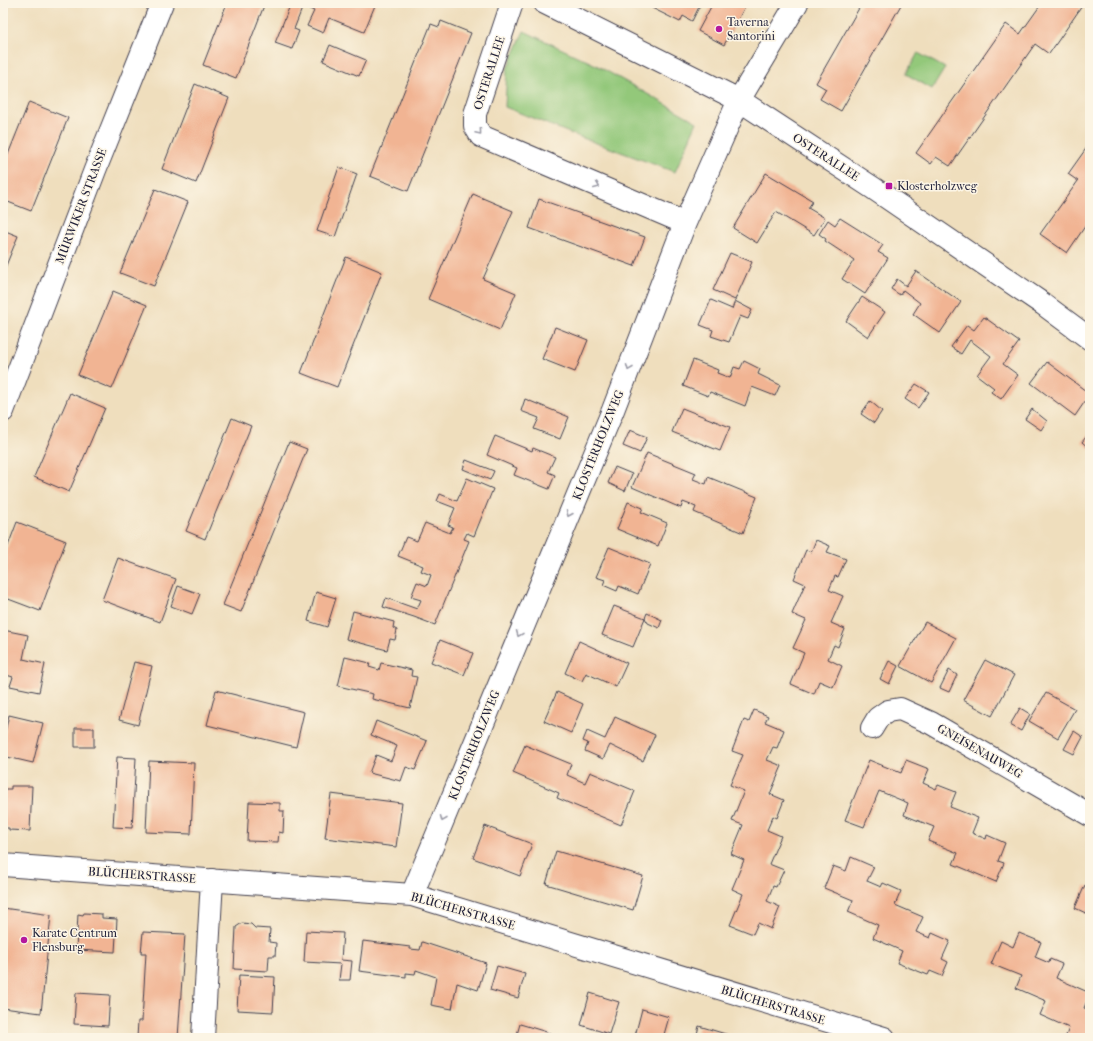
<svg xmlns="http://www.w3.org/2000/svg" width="1093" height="1041" font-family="'IM FELL French Canon',serif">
	<rect width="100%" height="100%" fill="#fcf5e5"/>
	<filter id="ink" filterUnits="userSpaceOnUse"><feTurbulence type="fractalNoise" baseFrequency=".025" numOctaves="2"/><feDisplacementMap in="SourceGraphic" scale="8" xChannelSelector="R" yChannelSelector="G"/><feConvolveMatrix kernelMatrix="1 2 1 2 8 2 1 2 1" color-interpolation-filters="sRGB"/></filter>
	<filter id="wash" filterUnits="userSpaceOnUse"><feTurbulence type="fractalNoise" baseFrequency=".012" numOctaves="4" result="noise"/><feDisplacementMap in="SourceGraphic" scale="16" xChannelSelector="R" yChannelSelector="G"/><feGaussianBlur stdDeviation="0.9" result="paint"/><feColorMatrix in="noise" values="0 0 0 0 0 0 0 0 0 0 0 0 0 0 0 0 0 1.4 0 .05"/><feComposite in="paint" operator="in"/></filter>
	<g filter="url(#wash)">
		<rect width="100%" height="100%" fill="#efdebd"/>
		<path fill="#93c87a" stroke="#5a755a" d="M524 31 596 65 697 122 675 172 572 134 505 107 507 69Z
			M918 53 945 68 932 89 906 74Z"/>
		<g id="blocks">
			<path fill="#f1b493" d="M227 3H265L236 78 203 65Z
				M291 3H376L364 32 329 18 323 33 307 26 314 11 303 6 294 29 299 31 292 49 275 43Z
				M654 3H701L692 21 683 16 680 22 652 8Z
				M713 3H747L724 45 698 31Z
				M862 3H902L841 111 820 99 826 89 816 83Z
				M1042 3H1071L1073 4 1074 3H1077L1082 6 1049 54 1035 44 950 166 936 157 931 164 916 153 1006 24 1020 34Z
				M441 21 471 33 408 191 370 176 431 24 439 27Z
				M330 45 366 60 359 76 323 61Z
				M195 84 229 98 196 183 162 169Z
				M29 102 68 118 31 211 3 200V167Z
				M1090 143V219L1067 253 1040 234 1078 181 1068 174Z
				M339 167 357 174 335 237 317 231Z
				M766 173 813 201 808 208 825 218 814 235 776 212 757 243 733 228Z
				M155 189 188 202 154 286 120 273Z
				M473 194 513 211 483 279 516 293 500 330 428 299Z
				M539 199 645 237 634 266 529 228Z
				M840 218 883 245 878 252 888 258 865 294 842 279 854 260 825 241 826 239 819 234 828 220 835 225Z
				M3 230 18 236 3 273Z
				M730 253 752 262 735 300 713 290Z
				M346 257 382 272 337 387 301 373Z
				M916 271 961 302 940 333 913 314 920 303 903 290 900 295 891 289 897 279 906 286Z
				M113 291 147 305 112 389 78 375Z
				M862 297 885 312 868 337 846 321Z
				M711 300 732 309 735 301 752 310 748 319 740 316 729 342 711 336 713 330 700 325Z
				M984 317 1019 342 1003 364 1018 375 1001 399 991 392 994 388 977 375 991 356 970 340 961 354 951 347 967 325 974 330Z
				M555 327 588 340 575 372 542 359Z
				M693 360 718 370 717 373 730 378 734 367 740 369 744 361 760 369 758 374 780 385 775 396 752 387 745 406 710 392 708 396 683 386Z
				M1047 362 1090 394 1075 416 1031 383Z
				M916 384 929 392 918 408 905 399Z
				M70 393 105 408 69 492 34 477Z
				M525 399 569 417 560 439 534 429 539 418 521 411Z
				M870 401 882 411 874 423 861 414Z
				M682 408 730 427 720 451 672 432Z
				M1032 409 1047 421 1041 430 1025 419Z
				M232 418 251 426 205 539 186 531Z
				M630 430 647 437 640 453 623 446Z
				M1090 432V449L1082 442Z
				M495 436 532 451 533 448 555 457 548 472 555 475 549 489 514 475 517 468 487 455Z
				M289 442 307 449 241 612 223 605Z
				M647 453 696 473 693 479 706 484 708 477 757 497 743 533 694 512 696 507 683 502 681 508 632 487Z
				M466 460 494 471 490 480 463 469Z
				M615 467 632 474 625 491 608 483Z
				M467 478 493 489 474 536 467 533 464 539 469 541 435 625 414 617 383 607 386 598 417 609 421 600 411 597 417 582 427 586 431 575 421 571 423 566 398 556 406 537 417 541 425 523 450 533 453 527 448 525 455 508 437 501 440 494 457 501Z
				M628 502 643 508 641 512 667 523 658 546 617 529Z
				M17 522 66 541 40 611 3 597V559Z
				M816 540 830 546 827 552 846 559 838 577 835 576 829 590 843 596 831 623 845 629 838 647 834 645 828 659 842 666 833 687 819 681 814 694 791 684 804 653 793 648 806 620 792 614 805 584 794 579 806 550 811 552Z
				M609 547 650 564 638 594 619 586 617 591 603 585 605 580 596 577Z
				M118 558 176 579 160 622 102 600Z
				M178 586 200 594 192 614 171 606Z
				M316 592 336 598 327 627 308 621Z
				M614 606 645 618 633 647 602 635Z
				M353 611 394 622 393 628 397 630 395 640 390 639 387 650 346 639Z
				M647 613 662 620 659 628 648 623 645 618Z
				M925 622 956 638 931 683 900 666Z
				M3 630 28 635 23 659 45 664 39 692 10 686 13 677 3 674Z
				M440 640 473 653 464 675 431 662Z
				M579 641 627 663 616 687 586 673 582 681 565 673Z
				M345 657 370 663 369 667 379 670 381 663 412 670 411 676 417 677 410 708 372 699 373 694 338 686Z
				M985 660 1014 675 992 716 963 700Z
				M889 661 898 666 889 684 880 679Z
				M134 662 152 666 138 725 119 720Z
				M949 670 957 675 949 692 940 688Z
				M216 690 304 712 296 747 207 725Z
				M557 692 583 704 571 733 544 721Z
				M1046 693 1075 709 1058 738 1029 721Z
				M1020 708 1030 714 1021 731 1010 725Z
				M754 710 768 716 765 722 784 730 777 748 773 747 767 760 782 766 770 794 784 800 777 818 773 816 767 830 781 836 769 864 784 870 776 887 773 886 767 901 780 907 771 929 758 923 753 934 730 925 743 894 732 889 744 860 731 854 743 825 732 821 744 791 730 785 743 755 732 751 744 720 749 722Z
				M9 715 43 723 33 763 3 756V741Z
				M615 717 655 735 643 761 610 745 603 759 585 751 588 743 583 741 587 731 605 739Z
				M376 721 427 741 415 770 406 767 401 781 369 773 376 755 391 761 397 746 371 735Z
				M75 728H94V747H75Z
				M1074 731 1083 737 1074 754 1064 749Z
				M525 745 571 764 567 775 585 783 590 772 635 791 621 825 557 798 559 793 513 773Z
				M117 757 136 758 132 828 113 827Z
				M869 760 901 773 906 760 929 769 923 783 936 789 938 785 956 792 950 807 978 818 972 833 986 839 987 835 1005 843 998 861 1004 863 996 882 953 864 958 853 928 841 934 827 904 815 908 803 879 791 864 827 845 820Z
				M149 761 194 763 191 834 146 832Z
				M11 786H32L30 831 9 830V828H3V789H11Z
				M331 794 402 803 396 847 325 838Z
				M249 802 280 803V811H284L283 833 279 832 278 842 247 841Z
				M485 826 532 844 520 876 473 858Z
				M556 851 643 876 633 910 546 884Z
				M851 857 874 867 867 881 881 887 883 883 901 891 895 905 923 917 916 932 930 938 932 933 950 941 942 959 948 962 942 976 930 971 928 975 897 963 902 951 873 938 878 925 848 912 853 900 824 888 833 866 846 871Z
				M1085 885 1090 887V915L1075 908Z
				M3 908 51 915 41 1013 3 1008Z
				M84 913 102 914V918L117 919 115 952 76 950 78 914 83 915Z
				M242 923 251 924 255 928 270 929 269 942 276 943 275 956H269L268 971 234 969 236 927Z
				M306 931 343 933 341 960 352 961 350 980H339L341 964 304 962Z
				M143 932 185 934 178 1038H137L138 1021H142L146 953H141Z
				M1019 933 1041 942 1035 957 1049 963 1050 959 1062 964 1056 978 1090 993 1084 1008 1090 1010V1038H1065L1069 1028 1040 1015 1046 1001 1016 988 1021 976 991 964 1001 941 1013 947Z
				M363 941 410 947V949L420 950 422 942 486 963 478 990 457 983 452 1009 431 1005 436 977 416 970 415 974 406 973V977L359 971Z
				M497 966 525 974 518 998 490 990Z
				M239 975 275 977 273 1012 237 1010Z
				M76 993 110 995 108 1026 74 1024Z
				M590 993 619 1002 609 1034 581 1025Z
				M642 1009 669 1017 663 1038H640L635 1036Z
				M520 1024 550 1033 549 1038H516Z
				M699 1026 729 1035 728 1038H696Z"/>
		</g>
	</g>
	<g filter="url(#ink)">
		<use href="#blocks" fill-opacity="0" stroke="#413e4e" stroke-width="1"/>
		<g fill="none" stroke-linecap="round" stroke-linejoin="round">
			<defs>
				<path id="minor" d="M512 3 475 114V126L481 136 685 223
					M545 3 739 100 873 188 1043 304 1090 339
					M872 728 878 718 888 711 900 709 931 723 1090 815
					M3 865 412 895 884 1038
					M412 895 613 410 685 223 739 100 797 3
					M203 1038 212 880"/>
				<path id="major" d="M3 411 95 170 162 3"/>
			</defs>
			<use href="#minor" stroke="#413e4e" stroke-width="24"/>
			<use href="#major" stroke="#413e4e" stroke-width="24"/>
			<use href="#minor" stroke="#fff" stroke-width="22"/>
			<use href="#major" stroke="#fff" stroke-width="22"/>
		</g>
		<defs><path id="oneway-chevron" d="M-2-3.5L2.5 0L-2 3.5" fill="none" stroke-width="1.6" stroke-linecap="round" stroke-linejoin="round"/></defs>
		<g stroke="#9c9ca7">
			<use href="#oneway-chevron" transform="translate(479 132) rotate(50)"/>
			<use href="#oneway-chevron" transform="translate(597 186) rotate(23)"/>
			<use href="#oneway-chevron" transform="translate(629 368) rotate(112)"/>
			<use href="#oneway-chevron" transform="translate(569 514) rotate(113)"/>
			<use href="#oneway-chevron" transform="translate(519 634) rotate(112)"/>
			<use href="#oneway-chevron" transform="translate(443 819) rotate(112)"/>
		</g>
	</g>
	<g fill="#b5179e" stroke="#fcf5e5" stroke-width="1.5">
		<circle cx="719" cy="29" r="4"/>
		<rect x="885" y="182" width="8" height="8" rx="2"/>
		<circle cx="24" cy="940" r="4"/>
	</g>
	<g text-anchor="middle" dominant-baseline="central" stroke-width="3" stroke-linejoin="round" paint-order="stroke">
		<g font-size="12" fill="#22223b" stroke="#fcf5e5" text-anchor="start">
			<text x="727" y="22">Taverna<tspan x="727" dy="14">Santorini</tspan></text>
			<text x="897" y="186">Klosterholzweg</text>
			<text x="32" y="933">Karate Centrum<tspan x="32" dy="14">Flensburg</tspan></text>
		</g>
		<g font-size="12" fill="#22223b" stroke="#fcf5e5">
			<text transform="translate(489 73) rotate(-72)">OSTERALLEE</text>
			<text transform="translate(826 157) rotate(33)">OSTERALLEE</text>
			<text transform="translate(81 206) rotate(-69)">MÜRWIKER STRASSE</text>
			<text transform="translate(598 445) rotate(-68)">KLOSTERHOLZWEG</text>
			<text transform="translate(474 745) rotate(-68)">KLOSTERHOLZWEG</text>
			<text transform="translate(980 751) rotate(30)">GNEISENAUWEG</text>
			<text transform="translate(142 875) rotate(4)">BLÜCHERSTRASSE</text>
			<text transform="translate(463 911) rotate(16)">BLÜCHERSTRASSE</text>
			<text transform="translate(773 1005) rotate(17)">BLÜCHERSTRASSE</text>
		</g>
	</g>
	<rect width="1093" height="1041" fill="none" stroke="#fcf5e5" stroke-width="16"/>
</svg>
